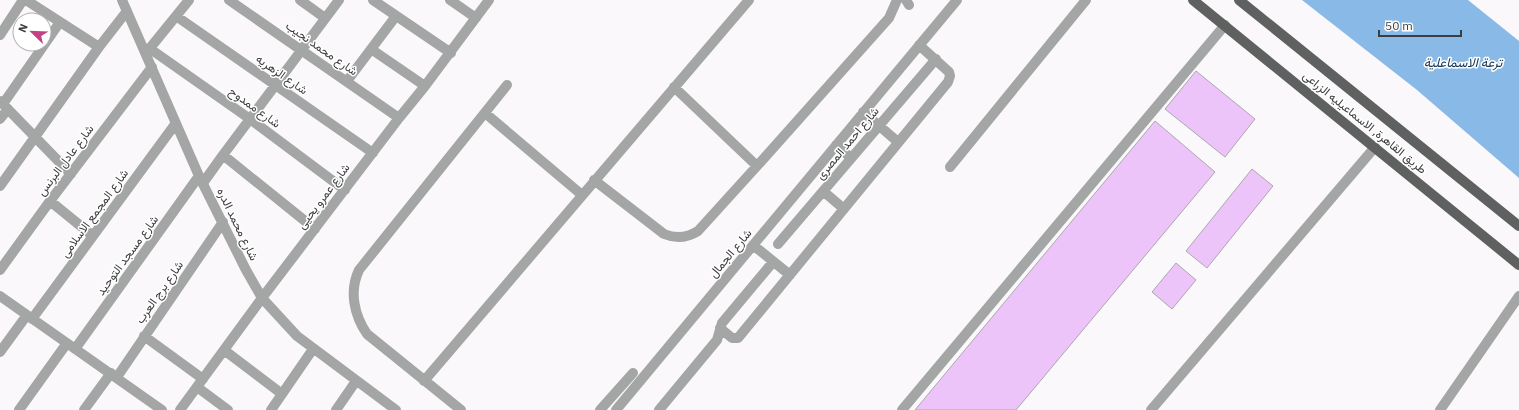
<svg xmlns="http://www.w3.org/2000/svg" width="1519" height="410" font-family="'IBM Plex Sans',Vazirmatn,sans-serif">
	<rect width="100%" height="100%" fill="#faf8fb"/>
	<path fill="#89b9e7" d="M1302 0H1468L1519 41V178L1417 90Z"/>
	<path fill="#edc4fa" stroke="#aaa8ab" d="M1196 71 1255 119 1225 157 1165 109Z
		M1155 121 1215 172 1016 410H915Z
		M1252 169 1273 186 1207 268 1186 251Z
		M1176 263 1196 280 1172 309 1152 292Z"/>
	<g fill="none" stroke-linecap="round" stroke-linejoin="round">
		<path stroke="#a4a5a5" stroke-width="10" d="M26 0 99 47
			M122 0 199 176 246 270 262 298 297 336 396 410
			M229 0 399 118
			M300 0 325 18
			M373 0 451 53
			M450 0 476 18
			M906 0 909 5
			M176 16 373 153
			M0 35 23 0
			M149 48 250 119 345 190
			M371 49 425 86
			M146 53 189 0
			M347 81 396 16
			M674 87 757 166
			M0 101 71 174
			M3 104 60 22
			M863 112 898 142
			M485 113 582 195
			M0 119 8 109
			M836 145 851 158
			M223 155 315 229
			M950 167 1086 0
			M594 180 664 234C676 239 687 238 698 231L757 166 889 18 897 0
			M203 183 223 155 339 0
			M0 186 99 47 127 11
			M823 191 844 209
			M50 201 93 236
			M778 244 936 59
			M753 245 790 275
			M0 270 50 201 152 67
			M0 296 162 410
			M32 319 176 123
			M720 328 732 338H738L948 82 950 76 949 72 919 45
			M144 336 203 379
			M75 349 199 176
			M224 350 282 394
			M0 352 27 315
			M117 377 223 222
			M424 381 749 0
			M197 387 228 410
			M19 410 67 343
			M84 410 111 373
			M180 410 262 298 399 118 425 86 489 0
			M271 410 313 349
			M336 410 356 381
			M461 410 367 334C354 315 349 291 359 270L507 85
			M600 410 633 373
			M616 410 957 0
			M659 410 717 340 722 323 773 262
			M902 410 1225 25
			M1151 410 1375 147
			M1440 410 1519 296"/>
		<path stroke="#5f6160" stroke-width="10" d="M1193 0 1519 265
			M1239 0 1519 226"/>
	</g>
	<g text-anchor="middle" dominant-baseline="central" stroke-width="3" stroke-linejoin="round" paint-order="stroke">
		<g font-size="12" fill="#3d3d3e" stroke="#fff">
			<text transform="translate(322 48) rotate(35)">شارع محمد نجيب</text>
			<text transform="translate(282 74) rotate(35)">شارع الزهريه</text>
			<text transform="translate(255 107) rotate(36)">شارع ممدوح</text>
			<text transform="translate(1365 122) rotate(39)">طريق القاهرة, الاسماعيليه الزراعى</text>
			<text transform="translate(847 143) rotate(-50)">شارع احمد المصرى</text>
			<text transform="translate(65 160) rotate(-53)">شارع عادل البرنس</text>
			<text transform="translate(323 196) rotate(-53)">شارع عمرو يحيى</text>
			<text transform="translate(94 213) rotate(-54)">شارع المجمع الاسلامى</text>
			<text transform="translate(238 224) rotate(64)">شارع محمد الدره</text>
			<text transform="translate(730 253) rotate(-50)">شارع الجمال</text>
			<text transform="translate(127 255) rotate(-54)">شارع مسجد التوحيد</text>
			<text transform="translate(159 292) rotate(-55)">شارع برج العرب</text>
		</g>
		<g font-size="13" font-style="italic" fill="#113554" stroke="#fff">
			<text x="1463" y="62">ترعة الاسماعلية</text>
		</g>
	</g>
	<g transform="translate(32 32) rotate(293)"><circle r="19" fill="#ffffff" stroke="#b1b1b2"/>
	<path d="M0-3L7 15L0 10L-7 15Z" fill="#c54185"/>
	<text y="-6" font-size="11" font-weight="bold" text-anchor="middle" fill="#3d3d3e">N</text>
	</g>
	<path d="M1379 30v6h82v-6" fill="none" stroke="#3d3d3e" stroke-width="2"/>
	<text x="1385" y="30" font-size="12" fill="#3d3d3e" stroke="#ffffff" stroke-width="3" paint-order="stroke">50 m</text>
</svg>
